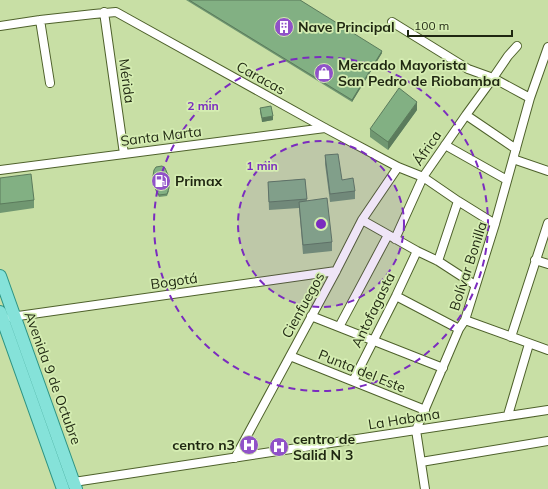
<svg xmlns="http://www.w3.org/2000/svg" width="548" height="489" font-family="Mulish,sans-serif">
	<rect width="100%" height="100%" fill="#c8dfa5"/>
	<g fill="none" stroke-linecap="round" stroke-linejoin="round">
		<defs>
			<path id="minor" d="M104 12 124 154
				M40 20 50 83
				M392 22 468 69 493 78 530 98
				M0 26 40 20 94 14 116 12 325 128 398 167 423 177 458 201 495 224
				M466 115 516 149
				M445 145 507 180
				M513 159 548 171
				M0 170 325 128
				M362 220 417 251 438 261 475 285
				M395 239 423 177 466 115 493 78 508 56 517 46
				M535 260 548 264
				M438 261 458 201
				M396 296 459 329
				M311 316 443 368
				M11 317 336 271
				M465 320 548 350
				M339 327 388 235
				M511 337 548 223
				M290 356 425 410
				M353 381 396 296 417 251
				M508 415 529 344
				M235 458 336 271 362 220 398 167
				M421 462 548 441
				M74 482 548 410
				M425 489 416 430 459 329 465 320 495 224 530 98 548 47"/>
			<path id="primary" d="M0 276 76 489
				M0 312 63 489"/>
		</defs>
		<use href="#minor" stroke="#4e612b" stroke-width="10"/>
		<use href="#primary" stroke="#2d9483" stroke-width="14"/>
		<use href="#minor" stroke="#fff" stroke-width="8"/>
		<use href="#primary" stroke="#85e2d9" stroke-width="12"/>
	</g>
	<path fill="#709771" d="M186 0H300L382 53 352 102Z
		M260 108 273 120 262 122 260 112Z
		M417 110 388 150 370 137V129Z
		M325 155 342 180 355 191V199L330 202 325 164Z
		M153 176 169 191 167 196 159 197 156 192Z
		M0 178 34 200V208L0 213Z
		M305 179 307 201 332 242V251L303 254 299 208 269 210 268 182Z"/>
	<path fill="#5b7b5c" d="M382 51V53L352 102V100Z
		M417 102V110L388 150V142Z
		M273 116V120L262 122V118Z"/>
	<path fill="#82b083" stroke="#5b7b5c" d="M189 0H300L382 51 352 100Z
		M399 88 417 102 388 142 370 129Z
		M271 106 273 116 262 118 260 108Z
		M338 154 342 180 353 178 355 191 330 194 325 155Z
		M162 166 165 168 168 175 169 188 167 194 159 195 156 190 153 176 154 170 156 167Z
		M31 174 34 200 0 204V178Z
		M305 179 307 199 269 202 268 182Z
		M327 198 332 242 303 245 299 202Z"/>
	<circle cx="321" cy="224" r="83" fill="#7b2cbf" fill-opacity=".12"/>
	<g fill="none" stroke="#7b2cbf" stroke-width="2" stroke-dasharray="7 5">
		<circle cx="321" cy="224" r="83"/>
		<circle cx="321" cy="224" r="167"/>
	</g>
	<defs>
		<symbol id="building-disc" viewBox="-11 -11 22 22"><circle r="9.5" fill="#9052c8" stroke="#d5edb2"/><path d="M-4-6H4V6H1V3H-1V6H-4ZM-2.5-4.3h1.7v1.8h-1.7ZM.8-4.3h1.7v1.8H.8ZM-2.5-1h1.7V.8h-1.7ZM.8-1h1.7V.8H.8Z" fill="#fff"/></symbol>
		<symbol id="shop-disc" viewBox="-11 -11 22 22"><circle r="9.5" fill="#9052c8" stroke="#d5edb2"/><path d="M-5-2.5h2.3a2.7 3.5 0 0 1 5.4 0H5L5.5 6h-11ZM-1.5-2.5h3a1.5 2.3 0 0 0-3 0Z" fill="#fff"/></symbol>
		<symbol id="fuel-disc" viewBox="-11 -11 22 22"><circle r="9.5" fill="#9052c8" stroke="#d5edb2"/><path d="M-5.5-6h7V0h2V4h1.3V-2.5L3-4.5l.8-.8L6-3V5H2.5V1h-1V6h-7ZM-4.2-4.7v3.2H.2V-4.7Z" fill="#fff"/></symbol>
		<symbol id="hospital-disc" viewBox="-11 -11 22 22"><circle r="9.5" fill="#9052c8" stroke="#d5edb2"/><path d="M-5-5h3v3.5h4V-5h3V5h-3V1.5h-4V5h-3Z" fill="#fff"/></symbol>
	</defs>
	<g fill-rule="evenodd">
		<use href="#building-disc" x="273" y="16" width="22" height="22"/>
		<use href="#shop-disc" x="313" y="62" width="22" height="22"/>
		<use href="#fuel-disc" x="150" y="170" width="22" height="22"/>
		<use href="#hospital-disc" x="238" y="434" width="22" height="22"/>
		<use href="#hospital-disc" x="268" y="436" width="22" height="22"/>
	</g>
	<g text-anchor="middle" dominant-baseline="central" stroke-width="3.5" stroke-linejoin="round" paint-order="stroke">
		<g font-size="14" font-weight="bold" fill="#1f2711" stroke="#d5edb2" text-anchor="start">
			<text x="298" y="27">Nave Principal</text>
			<text x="338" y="65">Mercado Mayorista<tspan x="338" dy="16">San Pedro de Riobamba</tspan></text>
			<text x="175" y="181">Primax</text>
			<text x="293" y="439">centro de<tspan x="293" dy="16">Salid N 3</tspan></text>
			<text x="235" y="445" text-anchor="end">centro n3</text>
		</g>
		<g font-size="14" fill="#1f2711" stroke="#d5edb2">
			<text transform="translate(261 78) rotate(29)">Caracas</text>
			<text transform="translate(127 81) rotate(82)">Mérida</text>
			<text transform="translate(161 136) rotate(-7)">Santa Marta</text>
			<text transform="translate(427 148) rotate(-56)">África</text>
			<text transform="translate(468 266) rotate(-72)">Bolívar Bonilla</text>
			<text transform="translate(174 281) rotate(-8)">Bogotá</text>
			<text transform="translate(303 305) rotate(-61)">Cienfuegos</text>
			<text transform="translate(373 310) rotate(-64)">Antofagasta</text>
			<text transform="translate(362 371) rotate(22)">Punta del Este</text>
			<text transform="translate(53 378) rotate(70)">Avenida 9 de Octubre</text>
			<text transform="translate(404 419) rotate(-9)">La Habana</text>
		</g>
	</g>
	<circle cx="321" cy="224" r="6" fill="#7b2cbf" stroke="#d5edb2" stroke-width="2"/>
	<g font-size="12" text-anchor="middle" font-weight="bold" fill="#7b2cbf" stroke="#d5edb2" stroke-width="3.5" stroke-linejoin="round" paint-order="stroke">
		<text x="203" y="110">2 min</text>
		<text x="262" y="170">1 min</text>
	</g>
	<path d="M408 30v6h104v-6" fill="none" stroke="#1f2711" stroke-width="2"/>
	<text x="414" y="30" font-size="12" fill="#1f2711" stroke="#d5edb2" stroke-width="3" paint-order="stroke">100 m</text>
</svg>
